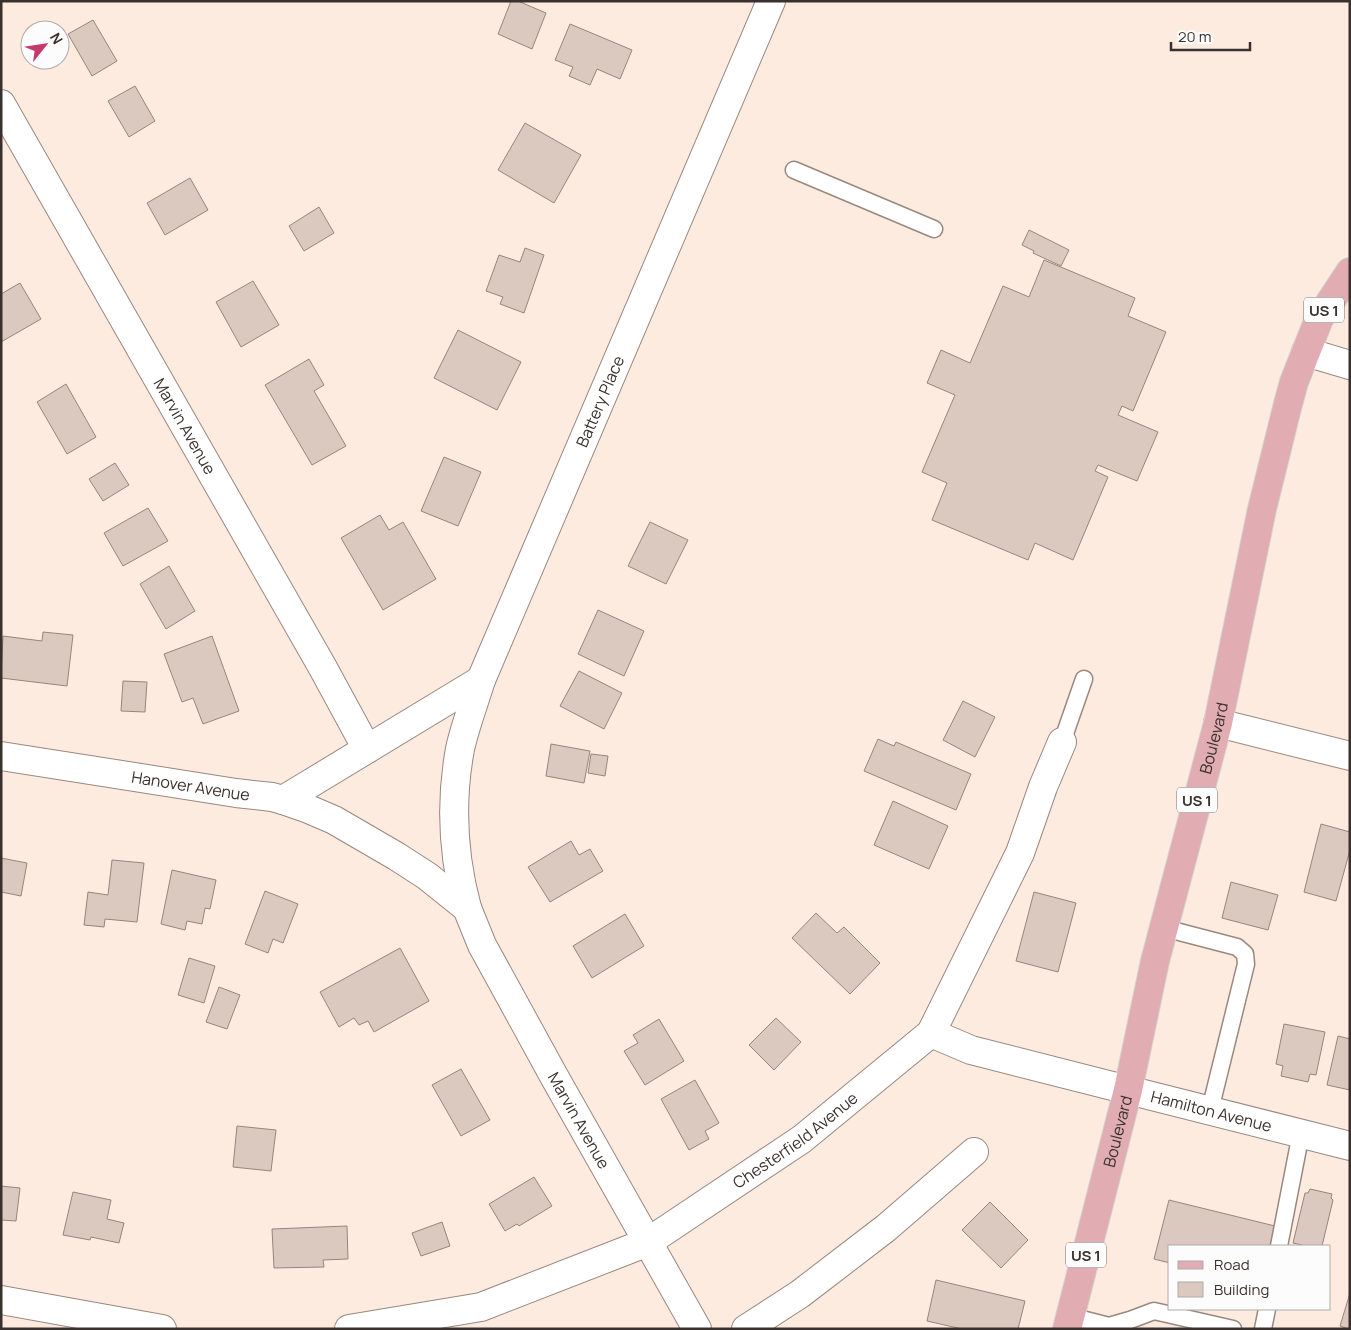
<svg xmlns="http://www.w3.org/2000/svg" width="1351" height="1330" font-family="Manrope,sans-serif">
	<rect width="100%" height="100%" fill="#feebe0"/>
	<path fill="#dbc8be" stroke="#97857c" d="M511 1H518L546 13 532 49 498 34Z
		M93 20 117 61 92 76 68 34Z
		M570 24 632 50 620 79 597 69 590 85 569 76 573 67 555 60Z
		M135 86 155 121 129 137 108 101Z
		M525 123 581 155 554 203 498 170Z
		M190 178 208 210 165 235 147 203Z
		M319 207 334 233 304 251 289 226Z
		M1029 230 1069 250 1061 266 1033 253 1034 251 1022 245Z
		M525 248 544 255 524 313 500 304 503 297 486 291 499 255 520 262Z
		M1044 260 1135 298 1128 316 1166 332 1133 411 1122 406 1118 415 1158 432 1137 481 1098 465 1095 471 1108 477 1073 560 1035 543 1028 560 932 520 947 483 922 472 955 395 927 383 941 350 970 363 1003 286 1029 297Z
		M253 281 279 325 241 347 216 302Z
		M20 283 41 319 1 342V294Z
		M458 330 521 362 497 410 434 378Z
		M309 359 324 385 314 391 346 446 312 465 265 385Z
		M66 384 96 437 67 454 37 402Z
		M444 457 481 472 458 526 421 511Z
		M115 463 129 485 103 501 89 479Z
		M148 508 168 541 123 566 104 533Z
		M380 515 389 530 403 522 436 579 383 610 341 538Z
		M650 522 688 540 666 584 628 566Z
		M169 566 195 611 166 629 140 584Z
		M598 610 644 631 624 676 578 654Z
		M43 632 73 635 67 686 1 678 3 636 42 641Z
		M212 636 239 711 203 724 193 698 182 702 164 654Z
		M579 671 622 693 604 729 560 706Z
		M123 681 147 682 145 712 121 711Z
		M963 701 995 717 975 757 943 740Z
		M878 739 894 746 896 742 971 774 956 810 864 771Z
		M551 744 590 751 584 783 546 776Z
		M591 754 608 756 605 776 588 773Z
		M893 801 948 826 929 869 874 845Z
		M1321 824 1350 832V850L1336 901 1304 892Z
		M571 841 579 855 590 849 603 871 550 902 528 867Z
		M1 858 27 863 21 896 1 892Z
		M112 860 144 863 137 922 105 919 104 927 84 925 88 892 108 895Z
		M172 870 216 880 210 909 205 908 202 924 187 921 185 930 161 924Z
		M1231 882 1278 895 1268 930 1222 918Z
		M265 891 298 904 283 943 273 939 268 953 245 944Z
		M1034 892 1076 903 1058 972 1016 961Z
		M816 913 837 933 844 927 880 963 850 994 792 938Z
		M625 914 644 946 592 978 573 946Z
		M400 948 429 1001 374 1032 368 1021 359 1025 354 1018 339 1027 320 992Z
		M189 958 215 966 204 1003 178 995Z
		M219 987 240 995 227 1029 206 1022Z
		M776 1018 801 1042 774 1070 749 1045Z
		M659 1019 684 1061 645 1085 624 1051 638 1043 633 1035Z
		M1284 1024 1325 1032 1316 1075 1310 1074 1308 1082 1281 1076 1283 1066 1276 1064Z
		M1338 1036 1350 1039V1090L1327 1085Z
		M461 1069 490 1120 461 1136 432 1085Z
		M695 1080 719 1123 705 1131 709 1139 689 1150 661 1099Z
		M237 1126 276 1130 271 1171 233 1167Z
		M534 1177 552 1206 519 1226 517 1224 505 1231 489 1204Z
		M1 1186 20 1188 16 1221 1 1220Z
		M1310 1189 1332 1194 1331 1198 1333 1200 1322 1246H1306L1293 1243 1305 1193H1308Z
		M73 1192 111 1200 107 1219 124 1223 119 1243 91 1237 90 1240 63 1235Z
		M1169 1200 1279 1227 1274 1246H1170V1263L1154 1259Z
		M990 1202 1028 1240 1001 1268 962 1230Z
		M442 1222 450 1246 421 1256 412 1233Z
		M347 1226 348 1259 323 1260 324 1267 274 1268 272 1229Z
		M936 1280 1025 1301 1018 1329H962L927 1321Z
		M1350 1293V1329H1348L1340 1326Z"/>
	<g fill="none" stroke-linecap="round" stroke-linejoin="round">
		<defs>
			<path id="service" d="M794 170 934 229
				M1062 742 1084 679
				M1164 928 1237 947 1245 954 1246 964 1210 1110
				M1279 1246 1301 1133
				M1070 1316 1109 1326 1130 1320 1154 1311 1233 1329
				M1263 1329 1267 1309"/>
			<g id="minor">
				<path id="s1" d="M1 104 323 668 367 749"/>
				<path d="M1306 352 1350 365"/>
				<path d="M1218 723 1350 756"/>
				<path id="s2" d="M1 756 236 793 272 797 283 800 481 680 771 1"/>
				<path id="s3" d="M283 800 306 808 334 820 396 856 427 876 467 908 482 945 555 1078 697 1329"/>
				<path d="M467 908C453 856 450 803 460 749 465 726 474 703 481 680"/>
				<path d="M931 1033 971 1050 1128 1090"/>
				<path d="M1 1300 162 1329"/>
				<path id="s4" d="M349 1329 481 1307 648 1242 802 1139 931 1033 1020 853 1043 787 1062 742"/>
				<path d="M746 1329 800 1294 886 1228 974 1152"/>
			</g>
			<g id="tertiary">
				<path id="s5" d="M1128 1090 1350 1146"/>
			</g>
			<g id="primary">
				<path id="s6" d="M1067 1329 1128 1090 1155 961 1218 723 1262 509 1288 404 1294 382 1319 319 1350 272"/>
			</g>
		</defs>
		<use href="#service" stroke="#99887e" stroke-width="19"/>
		<use href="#minor" stroke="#99887e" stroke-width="30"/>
		<use href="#tertiary" stroke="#99887e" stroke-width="30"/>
		<use href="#primary" stroke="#d3d2d1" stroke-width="30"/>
		<use href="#service" stroke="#fff" stroke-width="16"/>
		<use href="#minor" stroke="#fff" stroke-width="28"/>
		<use href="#tertiary" stroke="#fff" stroke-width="28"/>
		<use href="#primary" stroke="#e1acb2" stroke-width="28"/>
	</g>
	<g text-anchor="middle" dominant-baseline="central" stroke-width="5" stroke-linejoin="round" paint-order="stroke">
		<g fill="#fcfcfc" stroke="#746e6b" stroke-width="1">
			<rect x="1304" y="297.5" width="40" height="25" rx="4"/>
			<rect x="1177" y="787.5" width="40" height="25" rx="4"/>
			<rect x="1066" y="1242.5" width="40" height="25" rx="4"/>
		</g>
		<g font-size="15" font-weight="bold" fill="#39312d">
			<text x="1324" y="310">US 1</text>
			<text x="1197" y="800">US 1</text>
			<text x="1086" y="1255">US 1</text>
		</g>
		<g font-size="16" fill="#39312d" stroke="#fcfcfc">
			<text stroke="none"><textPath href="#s2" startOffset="820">Battery Place</textPath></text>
			<text stroke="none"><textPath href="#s1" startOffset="371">Marvin Avenue</textPath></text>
			<text stroke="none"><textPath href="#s6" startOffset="609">Boulevard</textPath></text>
			<text stroke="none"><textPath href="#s2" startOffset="192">Hanover Avenue</textPath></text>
			<text stroke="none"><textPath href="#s5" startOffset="86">Hamilton Avenue</textPath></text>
			<text stroke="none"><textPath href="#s3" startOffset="455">Marvin Avenue</textPath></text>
			<text stroke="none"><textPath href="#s6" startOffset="204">Boulevard</textPath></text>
			<text stroke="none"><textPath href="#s4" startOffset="492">Chesterfield Avenue</textPath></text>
		</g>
	</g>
	<rect width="1351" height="1330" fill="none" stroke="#39312d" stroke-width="5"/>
	<rect x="1168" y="1245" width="162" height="65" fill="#fcfcfc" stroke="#aeaba9"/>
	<rect x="1178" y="1261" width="25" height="8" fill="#e1acb2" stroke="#aeaba9"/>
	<text x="1214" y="1270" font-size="15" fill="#39312d">Road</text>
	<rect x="1178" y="1282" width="25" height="15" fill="#dbc8be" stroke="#aeaba9"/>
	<text x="1214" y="1295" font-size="15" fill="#39312d">Building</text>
	<g transform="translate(45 45) rotate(60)"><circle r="24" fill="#fcfcfc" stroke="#aeaba9"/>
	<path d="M0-4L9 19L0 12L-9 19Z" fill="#c5396b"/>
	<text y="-8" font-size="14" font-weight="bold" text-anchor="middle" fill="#39312d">N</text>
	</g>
	<path d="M1171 42v8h79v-8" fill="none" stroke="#39312d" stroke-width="2.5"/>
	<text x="1178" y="42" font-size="15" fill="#39312d" stroke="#fcfcfc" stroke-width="4" paint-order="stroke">20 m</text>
</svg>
